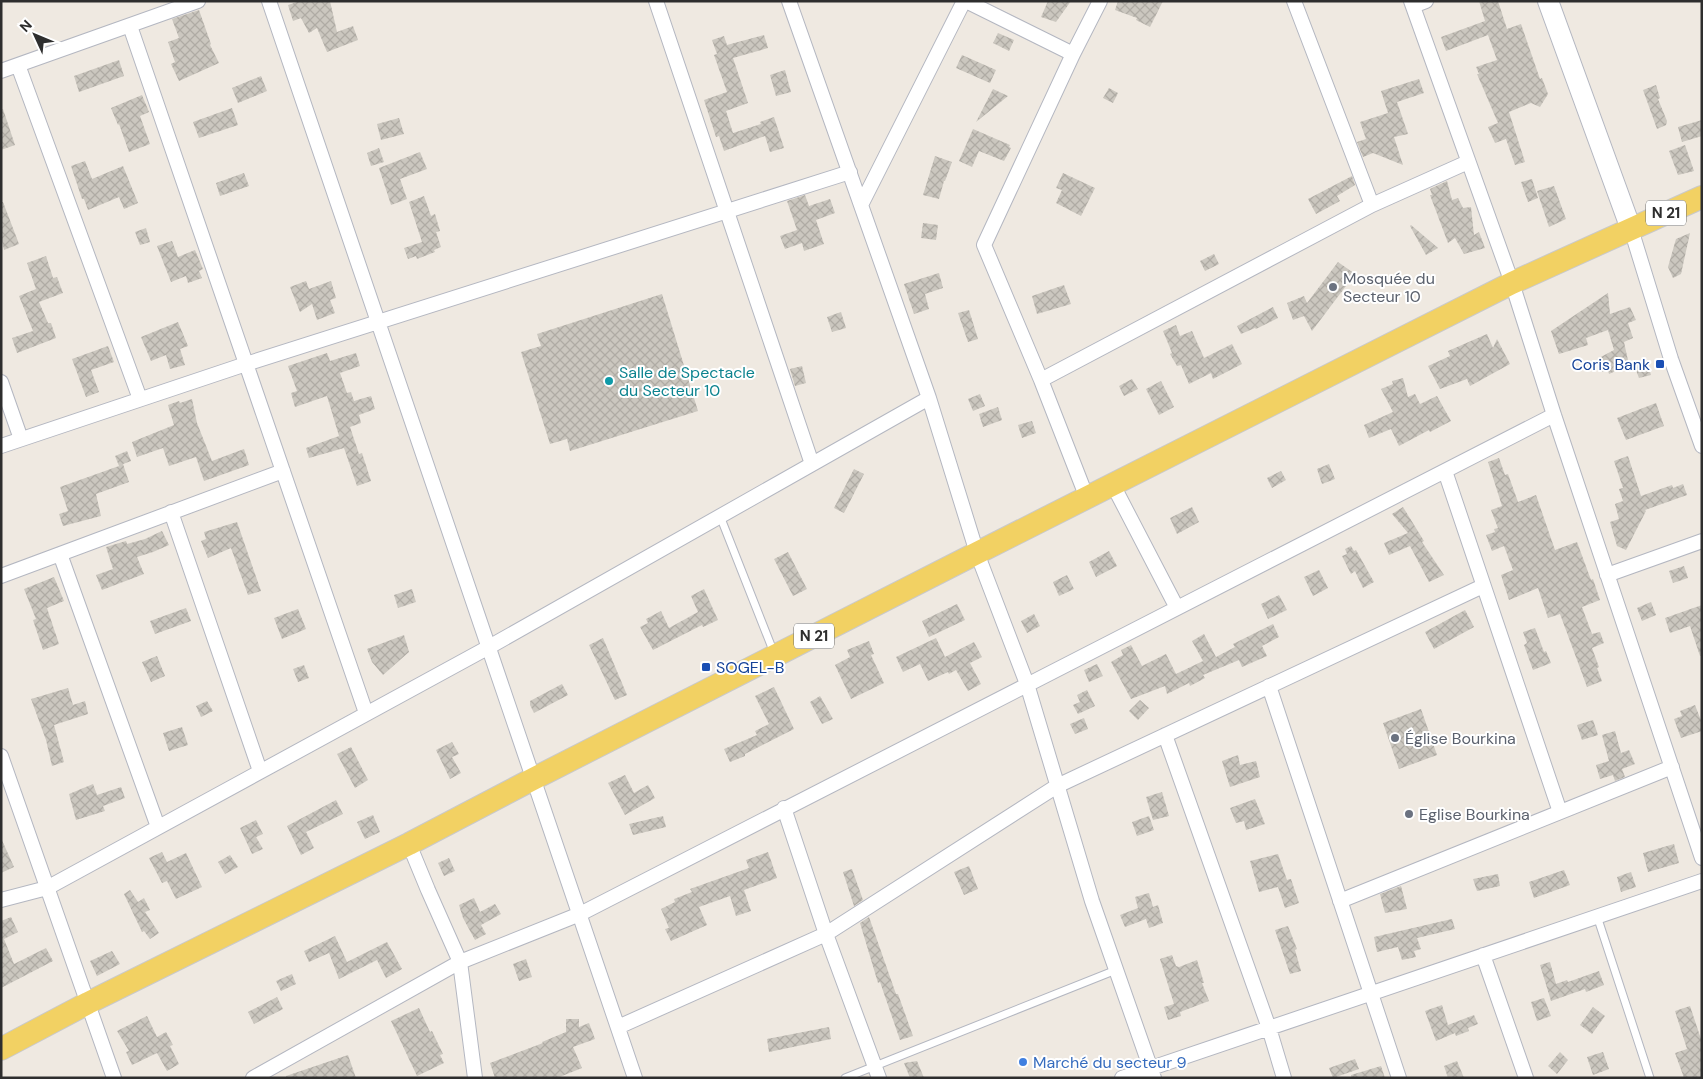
<svg xmlns="http://www.w3.org/2000/svg" width="1703" height="1079" font-family="'DM Sans',sans-serif">
	<defs>
		<pattern id="building-cross-hatch" width="8" height="8" patternUnits="userSpaceOnUse" patternTransform="scale(1.25)"><rect width="8" height="8" fill="#cbc7bf"/><path d="M0 0l8 8M0 8l8-8" fill="none" stroke="#afaba4"/></pattern>
	</defs>
	<rect width="100%" height="100%" fill="#efe9e1"/>
	<path fill="url(#building-cross-hatch)" d="M300 1H330L337 32 353 26 358 40 327 52 317 28 309 33 301 18 293 21 288 5Z
		M1048 1H1071L1056 22 1041 17Z
		M1118 1H1163L1150 27 1136 20 1137 18 1115 10Z
		M1479 1H1498L1507 29 1521 24 1540 79 1542 78 1548 94 1540 107 1531 103 1509 112 1525 162 1515 165 1506 139 1495 143 1488 127 1498 123 1477 74H1479L1476 67 1497 60 1488 35 1446 51 1441 37 1485 21Z
		M199 10 211 44 210 45 219 63 179 81 171 64 175 62 168 42 179 38 172 19Z
		M998 33 1014 40 1009 51 993 43Z
		M764 35 768 48 733 58 748 103 726 111 733 133 761 124 760 122 774 117 784 148 770 152 765 136 724 151 719 136 716 137 704 100 727 92 714 55 717 54 712 40 724 36 727 45Z
		M962 55 996 70 990 83 956 68Z
		M119 60 124 76 79 92 74 76Z
		M785 70 791 92 776 96 770 75Z
		M261 76 267 91 238 103 232 88Z
		M1419 79 1424 93 1397 102 1408 134 1394 137 1403 165 1373 153 1363 157 1357 142 1366 139 1360 122 1388 113 1381 91Z
		M1656 85 1660 98 1658 99 1667 121 1666 125 1657 129 1643 90Z
		M1109 88 1118 93 1113 103 1103 98Z
		M993 89 1008 96 976 122Z
		M142 95 149 112 140 116 150 144 129 152 119 124 118 125 111 108Z
		M232 108 238 125 199 138 193 122Z
		M1 109H3L15 145 1 150Z
		M399 118 404 134 381 140 377 124Z
		M1702 120V136L1682 142 1678 127Z
		M973 129 1010 145 1009 147 1011 148 1004 161 979 151 972 167 959 161Z
		M1685 145 1694 171 1678 175 1669 151Z
		M379 148 384 162 371 166 367 153Z
		M420 152 427 169 400 179 407 199 391 205 379 168Z
		M935 156 952 162 945 181H944L939 199 923 195Z
		M85 161 92 179 123 166 138 203 124 209 119 197 88 210 84 199H82L71 166Z
		M244 173 249 186 220 196 216 183Z
		M1063 173 1095 188 1081 216 1056 203 1062 190 1056 188Z
		M1352 176 1355 185 1337 196 1340 201 1316 214 1308 199Z
		M1532 179 1538 198 1528 202 1521 182Z
		M1447 181 1452 200 1458 198 1463 208 1471 207 1474 235 1479 232 1485 248 1464 254 1455 238 1448 243 1430 195H1432L1430 189Z
		M1554 186 1566 219 1549 227 1537 191Z
		M805 195 809 206 830 199 835 213 816 220 824 244 804 251 802 243 785 249 780 236 797 230 787 201Z
		M424 196 431 216 435 214 440 231 436 232 441 247 434 250 435 252 417 259 416 256 408 259 404 248 422 242 409 202Z
		M1 202H3L19 244 4 250 1 236Z
		M923 223 938 225 936 240 921 238Z
		M1411 225 1438 248 1426 255 1410 226Z
		M146 228 150 242 140 245 135 232Z
		M1690 233 1681 274 1673 278 1668 267 1676 239Z
		M172 241 178 257 195 250 203 269 199 271 202 278 188 283 186 276 171 282 157 246Z
		M1214 254 1219 264 1205 271 1200 261Z
		M46 256 53 278 57 277 63 293 39 302 48 323H51L56 338 17 353 12 338 33 331 19 296 36 289 27 263Z
		M1338 262 1355 274 1312 331 1304 316 1293 320 1287 303 1304 296 1307 303Z
		M939 273 943 288 925 294 929 309 914 314 904 284Z
		M306 281 309 289 331 281 336 298 330 300 335 313 317 320 312 304 300 312 290 287Z
		M1064 285 1071 304 1037 314 1032 296Z
		M1608 293 1610 314 1630 307 1636 320 1628 323 1633 338 1624 342 1629 365 1609 374 1608 370 1602 372 1597 359 1614 350 1608 330 1586 338 1588 345 1559 354 1551 331Z
		M662 294 698 411 570 451 567 439 550 444 521 352 541 346 537 334Z
		M1273 307 1278 318 1256 329 1255 328 1241 334 1237 326Z
		M969 310 978 339 968 342 958 313Z
		M841 312 846 328 832 332 827 317Z
		M178 322 188 346 180 349 185 365 170 369 166 355 151 361 141 337Z
		M1176 325 1180 336 1192 331 1204 358 1232 344 1242 364 1213 379 1211 373 1189 384 1181 365 1177 366 1170 354 1172 353 1163 331Z
		M1487 334 1493 348 1497 339 1510 364 1470 386 1467 379 1440 389 1428 366 1450 356 1448 351Z
		M108 346 114 362 91 370 99 392 86 397 72 359Z
		M327 353 330 361 356 353 360 366 340 373 347 393 351 392 354 401 371 396 375 409 359 415 361 423 350 427 359 454 362 453 371 481 357 486 344 448 309 458 306 448 339 436 327 396 295 407 291 393 297 391 288 366Z
		M1647 360 1651 375 1639 378 1634 365Z
		M802 366 806 383 795 386 790 369Z
		M1403 378 1408 397 1415 394 1420 404 1437 396 1451 421 1430 432 1429 430 1399 446 1391 429 1369 438 1364 425 1393 412 1381 389 1393 384 1392 381Z
		M1132 379 1138 389 1124 396 1119 386Z
		M1161 381 1174 407 1159 415 1146 389Z
		M980 394 985 406 973 411 968 399Z
		M192 399 197 423 212 461 244 449 249 465 204 481 196 457 169 466 163 448 137 457 132 442 174 425 168 405 179 401 180 403Z
		M1656 403 1664 426 1626 440 1617 418Z
		M998 407 1002 420 983 427 979 414Z
		M1032 421 1036 433 1022 438 1018 425Z
		M127 451 131 461 123 464 129 482 96 494 101 516 63 526 59 514 68 511 60 487 119 466 115 456Z
		M1628 456 1641 496 1672 485 1673 488 1683 484 1687 495 1645 510 1646 511 1626 550 1617 546 1610 522 1619 519 1615 504 1623 501 1619 489 1623 488 1614 461Z
		M1499 458 1505 475 1508 474 1518 502 1536 495 1555 550 1577 542 1591 580 1593 579 1600 600 1582 607 1592 634 1600 632 1604 643 1592 648 1599 667 1597 668 1602 681 1587 687 1560 614 1548 618 1538 588 1509 600 1501 575 1513 570 1504 546 1492 551 1486 535 1495 532 1494 529 1498 528 1491 510 1502 506 1488 462Z
		M1329 464 1335 479 1322 484 1317 469Z
		M854 469 864 474 844 513 834 508Z
		M1281 471 1286 480 1272 488 1267 478Z
		M1192 507 1199 522 1177 534 1170 518Z
		M1403 507 1424 541 1422 542 1444 575 1429 582 1410 546 1389 555 1384 543 1408 533 1392 514Z
		M237 522 261 591 248 595 231 548 208 558 201 541 206 539 204 532Z
		M162 531 169 545 153 552 137 557 144 574 102 590 96 575 113 569 106 547 126 541 127 544 145 539Z
		M1351 546 1354 551 1356 550 1374 582 1363 588 1355 571 1351 574 1342 556 1347 554 1345 549Z
		M1109 551 1117 566 1096 577 1089 562Z
		M788 552 807 589 793 596 774 559Z
		M1684 566 1688 578 1673 583 1669 571Z
		M1319 570 1328 588 1313 596 1304 577Z
		M1067 575 1074 589 1059 596 1053 582Z
		M54 577 64 601 47 608 59 644 43 650 33 620 36 619 24 589Z
		M412 589 416 602 398 608 394 595Z
		M704 589 718 620 703 627 702 625 653 650 640 627 648 623 646 619 661 611 669 628 698 612 691 596Z
		M1279 595 1287 610 1268 619 1261 604Z
		M1651 602 1656 615 1642 621 1637 608Z
		M957 604 965 620 929 637 922 621Z
		M1702 605V656H1700L1690 626 1670 633 1665 618Z
		M186 608 191 621 155 634 150 621Z
		M298 609 306 629 282 639 274 618Z
		M1465 610 1474 627 1434 649 1425 632Z
		M1034 614 1040 626 1027 633 1021 621Z
		M1273 624 1279 637 1262 646 1267 656 1242 667 1239 660 1203 675 1205 678 1190 686 1189 683 1167 694 1165 686 1131 699 1111 662 1123 655 1121 650 1131 645 1142 666 1166 654 1176 674 1203 661 1192 641 1204 634 1216 657 1235 647 1233 644Z
		M1535 628 1544 652 1546 651 1551 663 1533 670 1524 645 1527 643 1523 632Z
		M404 635 409 652 383 675 372 662 367 649Z
		M603 638 627 695 615 700 589 645Z
		M936 638 945 657 974 642 982 657 970 663 981 684 968 691 956 670 949 674 948 672 928 681 920 664 903 672 896 657Z
		M869 641 874 654 871 655 884 683 851 699 835 665 850 657 847 650Z
		M157 656 165 676 151 682 142 662Z
		M1097 664 1103 676 1089 682 1084 670Z
		M304 665 309 678 298 682 293 669Z
		M562 684 568 695 534 713 530 705V701Z
		M774 687 794 729 745 754V756L730 762 724 749 757 735 755 731 769 724 755 696Z
		M68 688 73 705 85 701 88 714 54 725 64 762 52 766 46 740 31 699Z
		M1087 690 1095 706 1078 714 1073 705 1080 702 1077 695Z
		M820 696 833 719 822 724 810 702Z
		M1140 700 1149 708 1138 720 1129 711Z
		M207 701 213 711 201 717 196 706Z
		M1695 705 1702 723V731L1681 738 1674 719 1682 716 1680 711Z
		M1421 709 1437 755 1399 769 1383 723Z
		M1084 718 1088 729 1075 734 1070 724Z
		M1593 720 1598 735 1582 740 1577 725Z
		M182 727 188 745 169 751 163 733Z
		M1615 731 1621 753 1629 750 1635 764 1622 769 1625 777 1615 781 1613 775 1600 779 1596 765 1609 761 1602 735Z
		M452 742 459 754 452 757 461 773 450 779 436 750Z
		M351 747 368 780 355 788 337 754Z
		M1238 755 1240 765 1256 761 1260 777 1230 787 1222 761Z
		M625 775 634 793 648 785 655 798 625 815 608 783Z
		M93 784 97 795 121 787 125 798 103 806 105 811 76 820 69 794Z
		M1162 792 1169 816 1153 820 1146 797Z
		M1255 799 1265 824 1246 830 1244 821 1236 823 1230 808Z
		M336 800 343 814 306 832 314 848 301 855 287 826Z
		M373 815 380 832 365 839 357 822Z
		M663 816 666 827 633 835 629 824Z
		M1149 816 1154 830 1137 836 1132 822Z
		M256 820 263 834 256 837 263 849 252 854 240 828Z
		M1 838 14 867 1 873Z
		M1674 844 1679 863 1648 872 1643 853Z
		M162 852 167 862 186 853 202 887 176 899 167 881 162 883 149 858Z
		M768 852 777 878 744 890 751 911 736 916 730 896 699 907 707 925 671 941 665 929 669 928 661 909 675 902 674 899 692 892 690 889 749 868 746 860Z
		M1278 854 1287 880 1291 879 1299 903 1285 908 1278 887 1259 892 1250 861Z
		M230 855 238 867 225 874 218 862Z
		M449 858 455 871 444 876 438 863Z
		M969 866 978 889 964 895 954 872Z
		M852 869 863 900 854 906 843 872Z
		M1564 870 1570 885 1534 898 1529 882Z
		M1631 872 1636 887 1621 892 1617 877Z
		M1498 874 1500 886 1477 891 1473 879Z
		M1401 886 1407 909 1385 913 1380 894Z
		M130 890 138 902 144 898 150 910 145 912 159 933 150 939 144 931 142 932 124 894Z
		M1149 893 1153 907 1158 905 1163 923 1149 928 1146 919 1125 927 1120 915 1138 908 1135 897Z
		M474 898 480 912 495 904 501 914 481 925 486 934 475 940 463 918 459 905Z
		M11 917 18 932 4 939 14 964 46 948 53 961 1 988V921Z
		M869 917 896 994H898L913 1036 900 1040 880 982 878 983 860 923Z
		M1452 919 1455 929 1417 938 1421 949 1414 951 1416 957 1402 960 1398 947 1377 952 1374 937Z
		M1288 926 1297 949 1295 950 1301 971 1290 974 1275 930Z
		M335 936 347 962 387 942 402 969 386 978 377 960 339 979 329 953 309 962 304 951Z
		M112 951 120 964 97 976 90 961Z
		M1172 955 1176 966 1179 967 1197 960 1204 983H1202L1209 1001 1180 1012 1181 1016 1168 1020 1164 1007 1174 1004 1160 959Z
		M526 959 532 977 519 981 513 964Z
		M1550 962 1556 984 1567 980 1568 982 1599 971 1604 985 1586 992 1585 989 1551 1001 1540 965Z
		M292 974 296 984 281 991 276 981Z
		M277 997 283 1009 254 1024 248 1012Z
		M1544 998 1551 1016 1537 1021 1531 1002Z
		M1442 1005 1448 1025 1474 1015 1478 1024 1468 1028 1469 1031 1456 1036 1455 1033 1436 1041 1425 1011Z
		M1690 1006 1702 1042V1078H1684L1675 1053 1687 1049 1675 1011Z
		M1593 1007 1605 1016 1592 1034 1580 1025Z
		M419 1008 430 1032 432 1031 443 1054 440 1055 444 1063 417 1076 391 1021Z
		M147 1016 157 1037 166 1032 173 1045 170 1046 179 1064 167 1071 157 1053 132 1065 126 1052 129 1051 117 1031Z
		M566 1019H579V1027L589 1023 595 1039 573 1047 582 1068 557 1078H495L490 1063 543 1043 542 1042 566 1032Z
		M829 1027 831 1039 769 1052 767 1039Z
		M1560 1052 1568 1060 1557 1074 1548 1066Z
		M1603 1052 1609 1069 1593 1075 1587 1057Z
		M348 1055 356 1078H287L286 1076Z
		M1355 1059 1359 1069 1333 1078 1329 1068Z
		M917 1061 924 1078H910L904 1063Z
		M1457 1061 1464 1078H1448L1444 1066Z
		M1381 1066 1385 1078H1351V1075Z"/>
	<g fill="none" stroke-linecap="round" stroke-linejoin="round">
		<defs>
			<path id="lane" d="M720 516 774 653
				M1597 916 1650 1078
				M845 1078 1116 970"/>
			<path id="street" d="M269 1 635 1078
				M656 1 812 464
				M789 1 929 398 977 553 1027 684 1092 901 1154 1078
				M966 1 1073 54
				M1294 1 1372 205
				M1411 1 1512 283 1554 415 1702 858
				M1413 6 1426 1
				M130 26 366 713
				M18 65 140 399
				M1 71 198 1
				M861 205 964 1
				M1631 229 1671 359 1702 446
				M1041 380 1372 205 1468 162
				M1 382 21 439
				M1 446 246 364 850 172
				M1445 471 1560 812
				M1113 485 1177 608
				M1087 498 1041 380 984 245 1073 54 1100 1
				M171 512 260 771
				M60 554 158 827
				M1607 575 1702 541
				M1 576 283 471
				M1269 686 1399 1078
				M1165 735 1269 1028 1284 1078
				M1 756 114 1078
				M784 808 826 934 879 1078
				M409 844 428 890 460 962 475 1078
				M1 900 47 888 489 647 929 398
				M1340 901 1672 767
				M1483 955 1526 1078
				M618 1027 826 934 1057 786 1483 586
				M253 1078 460 962 580 914 1554 415
				M1122 1078 1702 881"/>
			<path id="secondary" d="M1548 1 1631 229"/>
			<path id="primary" d="M1 1049 88 1003 409 844 535 778 977 553 1512 283 1702 197"/>
		</defs>
		<use href="#lane" stroke="#b4b7c1" stroke-width="9"/>
		<use href="#street" stroke="#b4b7c1" stroke-width="16"/>
		<use href="#secondary" stroke="#b4b7c1" stroke-width="22"/>
		<use href="#primary" stroke="#c9c9c9" stroke-width="24"/>
		<use href="#lane" stroke="#fff" stroke-width="7"/>
		<use href="#street" stroke="#fff" stroke-width="14"/>
		<use href="#secondary" stroke="#fff" stroke-width="20"/>
		<use href="#primary" stroke="#f2d163" stroke-width="22"/>
	</g>
	<g fill="#6b7280" stroke="#fff" stroke-width="2">
		<circle cx="1333" cy="287" r="5"/>
		<circle cx="1395" cy="738" r="5"/>
		<circle cx="1409" cy="814" r="5"/>
	</g>
	<g fill="#1a4fb4" stroke="#fff" stroke-width="2">
		<rect x="1655" y="359" width="10" height="10" rx="2.5"/>
		<rect x="701" y="662" width="10" height="10" rx="2.5"/>
	</g>
	<circle fill="#0f9aa8" stroke="#fff" stroke-width="2" cx="609" cy="381" r="5"/>
	<circle fill="#3f7fe0" stroke="#fff" stroke-width="2" cx="1023" cy="1062" r="5"/>
	<g text-anchor="middle" dominant-baseline="central" stroke-width="4" stroke-linejoin="round" paint-order="stroke">
		<g fill="#fff" stroke="#6d6d6d" stroke-width="1">
			<rect x="1646" y="200.5" width="40" height="25" rx="4"/>
			<rect x="794" y="623.5" width="40" height="25" rx="4"/>
		</g>
		<g font-size="15" font-weight="bold" fill="#2e2e2e">
			<text x="1666" y="213">N 21</text>
			<text x="814" y="636">N 21</text>
		</g>
		<g font-size="16" fill="#5b616d" stroke="#fff" text-anchor="start">
			<text x="1343" y="278">Mosquée du<tspan x="1343" dy="18">Secteur 10</tspan></text>
			<text x="1405" y="738">Église Bourkina</text>
			<text x="1419" y="814">Eglise Bourkina</text>
		</g>
		<g font-size="16" fill="#164399" stroke="#fff" text-anchor="end">
			<text x="1650" y="364">Coris Bank</text>
			<text x="716" y="667" text-anchor="start">SOGEL-B</text>
		</g>
		<g font-size="16" fill="#0d838f" stroke="#fff" text-anchor="start">
			<text x="619" y="372">Salle de Spectacle<tspan x="619" dy="18">du Secteur 10</tspan></text>
		</g>
		<g font-size="16" fill="#366cbe" stroke="#fff" text-anchor="start">
			<text x="1033" y="1062">Marché du secteur 9</text>
		</g>
	</g>
	<rect width="1703" height="1079" fill="none" stroke="#2e2e2e" stroke-width="5"/>
	<g transform="translate(35 35) rotate(314)" stroke="#ffffff" stroke-width="4" paint-order="stroke">
	<path d="M0-4L9 19L0 12L-9 19Z" fill="#2e2e2e"/>
	<text y="-8" font-size="14" font-weight="bold" text-anchor="middle" fill="#2e2e2e">N</text>
	</g>
</svg>
